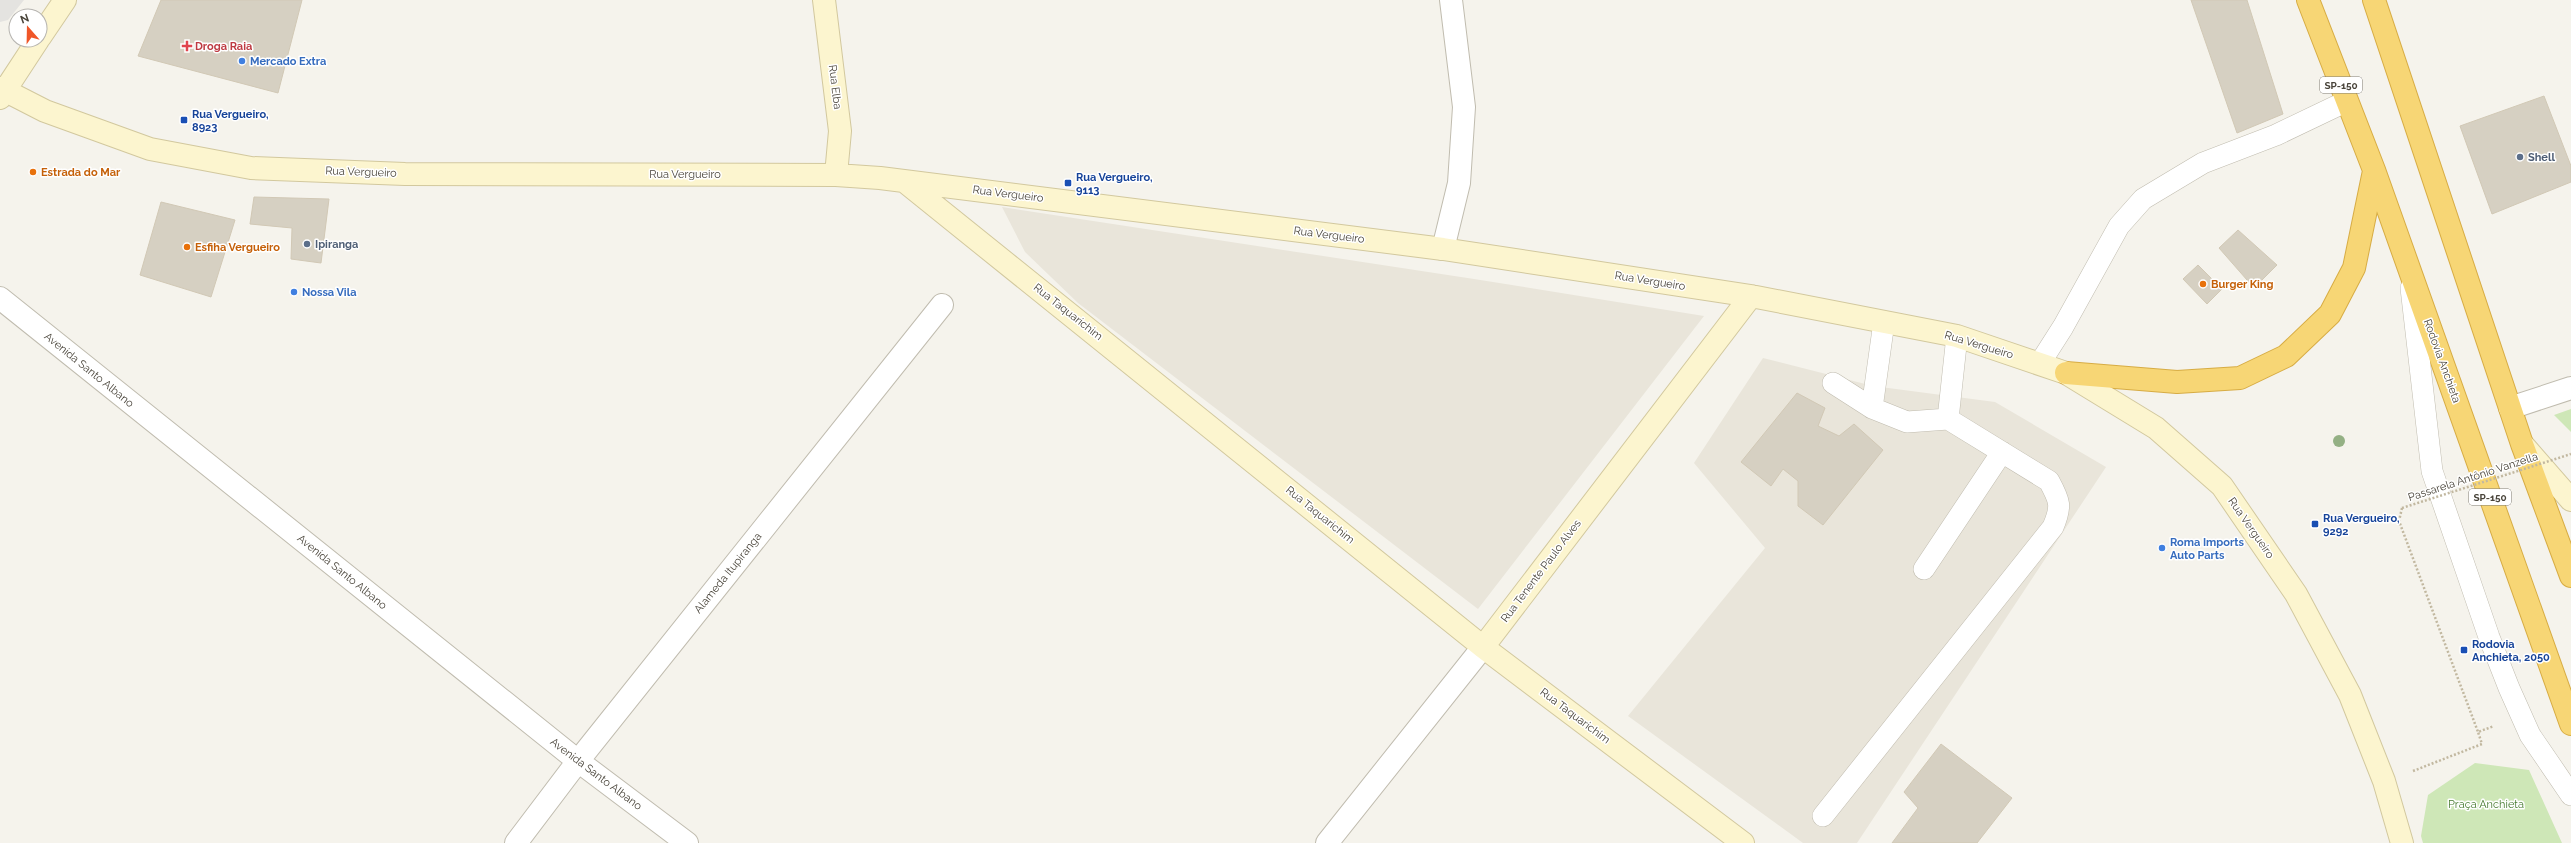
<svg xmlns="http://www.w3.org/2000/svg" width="2571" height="843" font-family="Raleway,sans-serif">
	<rect width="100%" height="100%" fill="#f5f3ec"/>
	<path fill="#e9e5da" d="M1002 207 1474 279 1704 316 1478 609 1078 303 1025 252Z
		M1763 358 1873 386 1995 402 2106 467 1857 843H1803L1628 716 1765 548 1694 463Z"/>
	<path fill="#cee7b7" d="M2571 409V432L2554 415Z
		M2475 763 2529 770 2562 843H2423L2421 836 2428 795Z"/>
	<path fill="#e4e3e0" d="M0 0H24L8 20 0 22Z"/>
	<path fill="#d6d0c2" stroke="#d1c8b5" d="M161 0H302L278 93 138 56Z
		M2191 0H2247L2283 114 2237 133Z
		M2544 96 2571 166V182L2492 214 2460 126Z
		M254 197 329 199 321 263 291 259 292 228 250 224Z
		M161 202 235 220 211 297 140 275Z
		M2238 230 2277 265 2254 288 2219 248Z
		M2198 265 2222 289 2207 304 2183 279Z
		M1797 393 1825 408 1818 426 1839 436 1854 424 1883 450 1823 525 1798 506V481L1783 469 1771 486 1741 462Z
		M1941 744 2012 798 1977 843H1892L1918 808 1904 792Z"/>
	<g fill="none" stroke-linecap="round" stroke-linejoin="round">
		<defs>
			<path id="lane" d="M2411 288 2432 471 2489 637 2509 688 2530 735 2571 795
				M2040 363 2063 327 2119 226 2143 199 2203 163 2276 135 2347 101
				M1872 408 1884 322
				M1948 419 1957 336
				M1924 569 2002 452
				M1823 816 2053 527C2062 506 2060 501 2049 481L1948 419 1907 422 1872 408 1833 383"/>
			<path id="street" d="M1443 249 1459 183 1464 107 1451 0
				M0 298 578 761 687 843
				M2510 408 2571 388
				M516 843 578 761 942 305
				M1327 843 1483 647"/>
			<path id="secondary" d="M824 0 840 131 836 175
				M40 37 65 0
				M0 88 45 111 150 149 251 168 405 174 836 175 880 178 1443 249 1751 296 1957 336 2066 373 2156 428 2222 486 2296 594 2350 695 2384 781 2402 843
				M0 98 38 40
				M904 181 1483 647 1743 843
				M2523 445 2571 500
				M1483 647 1751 296"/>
			<path id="highway" d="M2308 0 2374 170 2571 724
				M2374 0 2522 444 2571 576
				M2066 373 2177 382 2240 378 2286 356 2330 314 2354 268 2374 171"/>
		</defs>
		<use href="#lane" stroke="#c0bcaf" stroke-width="22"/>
		<use href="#street" stroke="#c0bcaf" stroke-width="24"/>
		<use href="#secondary" stroke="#d2c89e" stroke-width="24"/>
		<use href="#highway" stroke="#d7ac44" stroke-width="24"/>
		<path stroke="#c2b8a0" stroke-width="2.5" stroke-dasharray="2 2" stroke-linecap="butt" d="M2402 508 2399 521 2478 732
			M2413 771 2482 744 2478 732 2494 726"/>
		<use href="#lane" stroke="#fff" stroke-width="21"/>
		<use href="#street" stroke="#fff" stroke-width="22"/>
		<use href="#secondary" stroke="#fcf5cf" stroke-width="22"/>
		<use href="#highway" stroke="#f7d675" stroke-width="22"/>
		<path stroke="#c2b8a0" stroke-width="2.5" stroke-dasharray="2 2" stroke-linecap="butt" d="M2402 508 2571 454"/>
	</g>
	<circle fill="#94b084" cx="2339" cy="441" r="6"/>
	<path fill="#e0444e" stroke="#fff" stroke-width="1.5" d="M185 40h4v4h4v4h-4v4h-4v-4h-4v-4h4z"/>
	<g fill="#3f7fe0" stroke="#fff" stroke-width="1.5">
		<circle cx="242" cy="61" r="4"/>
		<circle cx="294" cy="292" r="4"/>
		<circle cx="2162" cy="548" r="4"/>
	</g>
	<g fill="#1a4fb4" stroke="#fff" stroke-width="1.5">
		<rect x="180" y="116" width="8" height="8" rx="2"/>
		<rect x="1064" y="179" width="8" height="8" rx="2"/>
		<rect x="2311" y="520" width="8" height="8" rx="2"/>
		<rect x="2460" y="646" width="8" height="8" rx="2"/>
	</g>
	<g fill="#5c6f8a" stroke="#fff" stroke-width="1.5">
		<circle cx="2520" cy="157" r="4"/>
		<circle cx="307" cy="244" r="4"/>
	</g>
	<g fill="#e8710a" stroke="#fff" stroke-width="1.5">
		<circle cx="33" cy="172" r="4"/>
		<circle cx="187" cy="247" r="4"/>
		<circle cx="2203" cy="284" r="4"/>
	</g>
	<g text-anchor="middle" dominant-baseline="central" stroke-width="3" stroke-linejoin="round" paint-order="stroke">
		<g fill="#fff" stroke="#807c75" stroke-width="1">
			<rect x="2320" y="77" width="42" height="16" rx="3"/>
			<rect x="2469" y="489" width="42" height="16" rx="3"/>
		</g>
		<g font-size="10" font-weight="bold" fill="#49443a">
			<text x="2341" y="85">SP-150</text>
			<text x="2490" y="497">SP-150</text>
		</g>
		<g font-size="11" font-weight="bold" fill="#be3a42" stroke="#fff" text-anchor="start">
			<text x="195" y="46">Droga Raia</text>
		</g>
		<g font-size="11" font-weight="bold" fill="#366cbe" stroke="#fff" text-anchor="start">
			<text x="250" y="61">Mercado Extra</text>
			<text x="302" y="292">Nossa Vila</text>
			<text x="2170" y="542">Roma Imports<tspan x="2170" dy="13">Auto Parts</tspan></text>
		</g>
		<g font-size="11" fill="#49443a" stroke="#fff">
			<text transform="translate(835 87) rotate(83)">Rua Elba</text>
			<text transform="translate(361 172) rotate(2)">Rua Vergueiro</text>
			<text x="685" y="174">Rua Vergueiro</text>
			<text transform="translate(1008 194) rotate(7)">Rua Vergueiro</text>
			<text transform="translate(1329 235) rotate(7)">Rua Vergueiro</text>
			<text transform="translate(1650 281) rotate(9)">Rua Vergueiro</text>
			<text transform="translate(1068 312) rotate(38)">Rua Taquarichim</text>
			<text transform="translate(1979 345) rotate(17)">Rua Vergueiro</text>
			<text transform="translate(2442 361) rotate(70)">Rodovia Anchieta</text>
			<text transform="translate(89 370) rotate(39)">Avenida Santo Albano</text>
			<text transform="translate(2473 477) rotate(-18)">Passarela Antônio Vanzella</text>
			<text transform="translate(1320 515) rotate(39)">Rua Taquarichim</text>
			<text transform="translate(2251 528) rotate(55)">Rua Vergueiro</text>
			<text transform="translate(1541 571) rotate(-53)">Rua Tenente Paulo Alves</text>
			<text transform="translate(342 572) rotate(39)">Avenida Santo Albano</text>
			<text transform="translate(728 573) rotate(-51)">Alameda Itupiranga</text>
			<text transform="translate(1575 716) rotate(37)">Rua Taquarichim</text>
			<text transform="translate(596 774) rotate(37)">Avenida Santo Albano</text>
		</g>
		<g font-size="11" font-weight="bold" fill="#164399" stroke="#fff" text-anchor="start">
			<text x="192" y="114">Rua Vergueiro,<tspan x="192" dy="13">8923</tspan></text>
			<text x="1076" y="177">Rua Vergueiro,<tspan x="1076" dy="13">9113</tspan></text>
			<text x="2323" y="518">Rua Vergueiro,<tspan x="2323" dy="13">9292</tspan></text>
			<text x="2472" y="644">Rodovia<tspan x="2472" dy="13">Anchieta, 2050</tspan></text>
		</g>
		<g font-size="11" font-weight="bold" fill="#4e5e75" stroke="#fff" text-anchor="start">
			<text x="2528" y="157">Shell</text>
			<text x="315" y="244">Ipiranga</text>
		</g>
		<g font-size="11" font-weight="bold" fill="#c56008" stroke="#fff" text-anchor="start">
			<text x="41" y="172">Estrada do Mar</text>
			<text x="195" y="247">Esfiha Vergueiro</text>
			<text x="2211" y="284">Burger King</text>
		</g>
		<g font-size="11" fill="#457a2e" stroke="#fff">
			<text x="2486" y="804">Praça Anchieta</text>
		</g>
	</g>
	<g transform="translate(28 28) rotate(340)"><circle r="19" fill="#ffffff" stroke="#b6b4b0"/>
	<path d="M0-3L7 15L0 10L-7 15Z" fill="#f05628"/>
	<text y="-6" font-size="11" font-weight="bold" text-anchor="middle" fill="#49443a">N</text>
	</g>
</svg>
